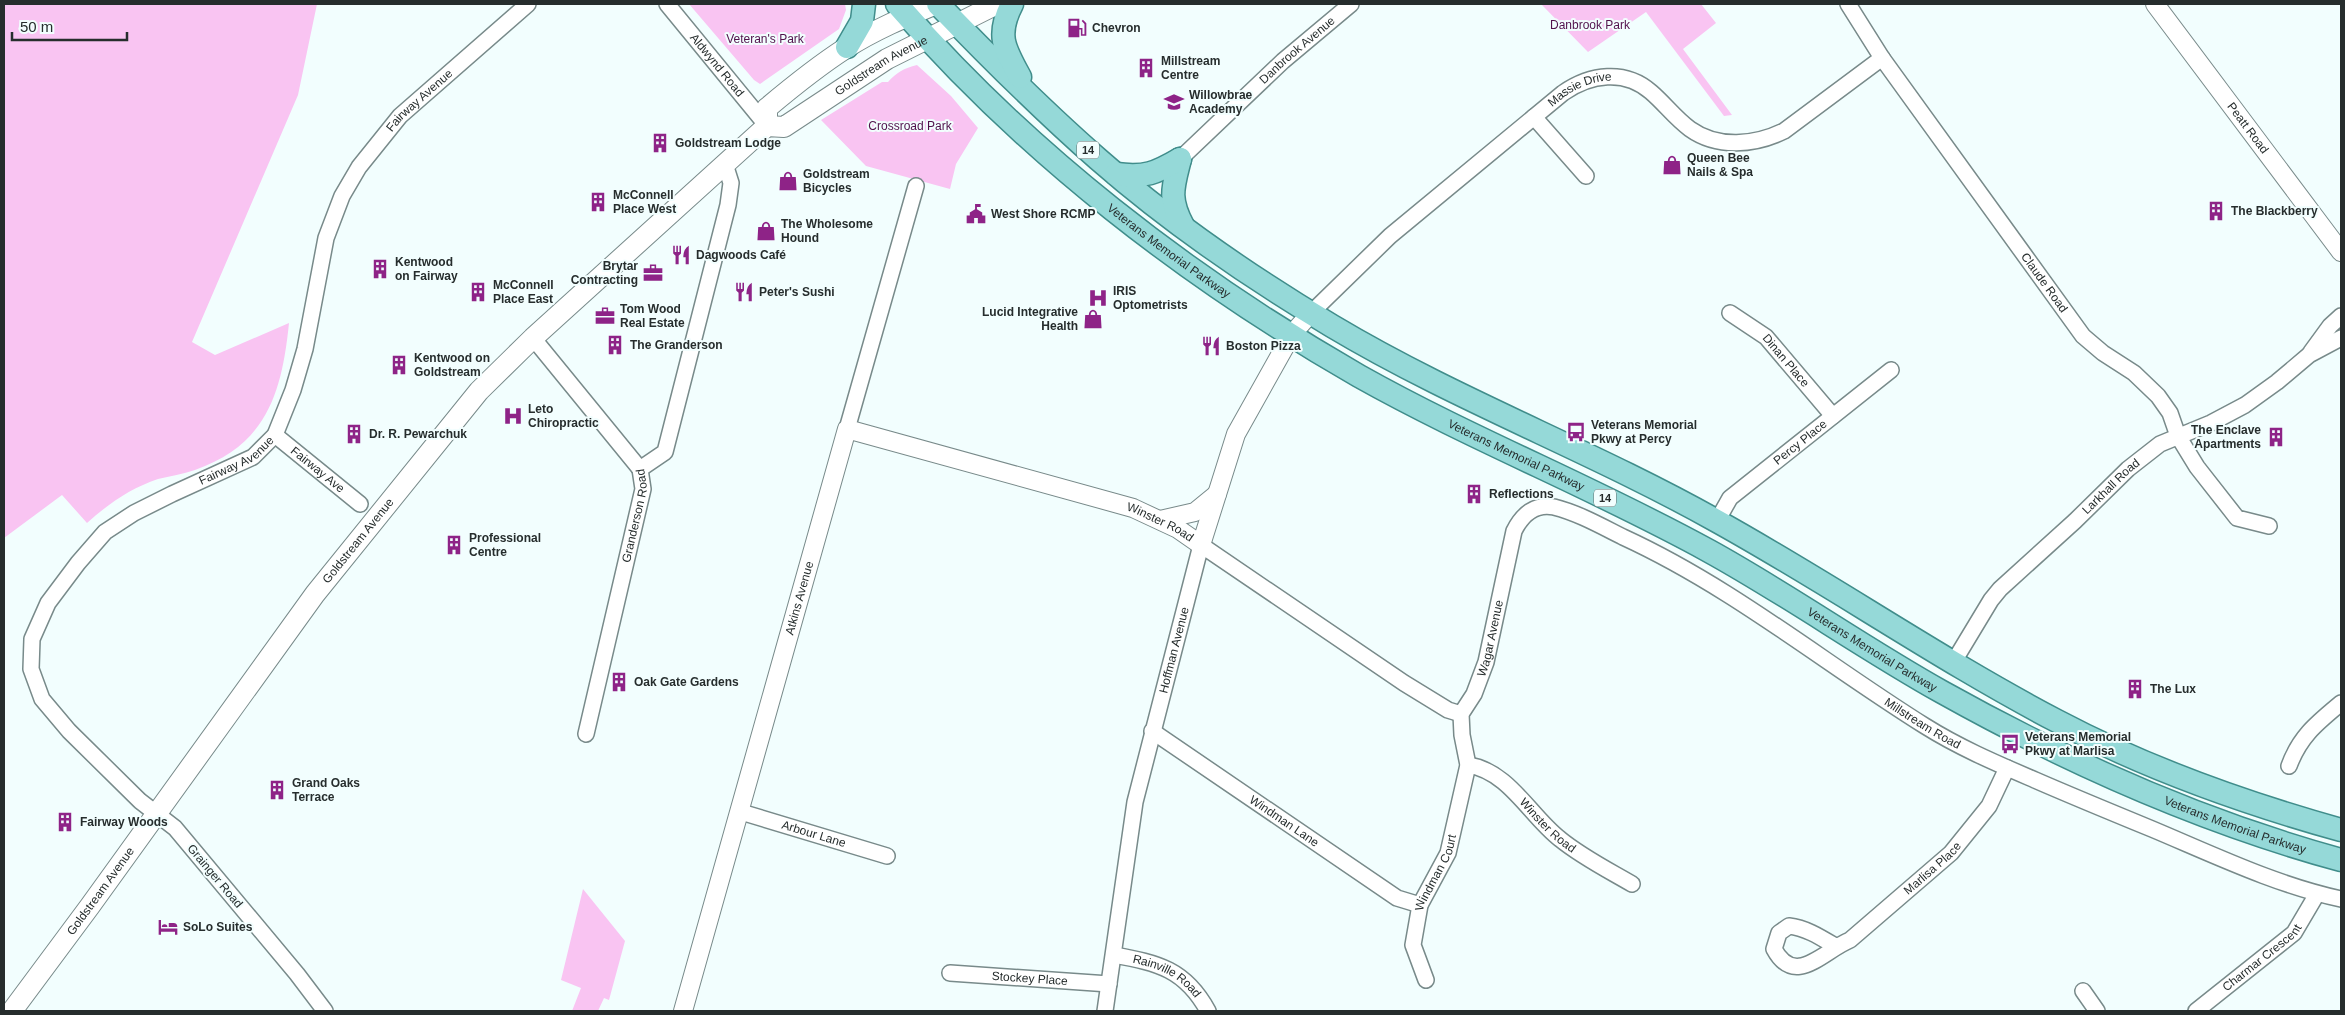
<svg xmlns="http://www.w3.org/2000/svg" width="2345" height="1015" font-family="Arial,sans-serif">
	<rect width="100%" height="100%" fill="#f2fefe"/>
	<path fill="#f9c4f2" d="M4 4H317L298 95 192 342 215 355 289 323C282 392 267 445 195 470 183 474 170 476 158 479 131 488 108 504 87 523L62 495 4 538Z
		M689 4H845L846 10 839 29 760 84 754 80Z
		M1541 4H1701L1716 23 1683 49 1732 115 1724 116 1646 12 1588 52Z
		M917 65 951 96 978 128 956 164 950 189 866 166 821 120 882 82H888C896 73 904 68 917 65Z
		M583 889 625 941 609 1000 604 998 598 1011H572L581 988 561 980Z"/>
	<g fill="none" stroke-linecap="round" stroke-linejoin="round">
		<defs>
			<g id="minor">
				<path id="s1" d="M667 4 767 126"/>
				<path id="s2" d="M1848 4 1882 58 2083 336 2103 353 2134 373 2158 396 2170 413 2178 436 2197 467 2237 518 2269 526"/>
				<path d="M1534 117 1586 176"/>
				<path id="s3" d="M1180 159 1283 61 1351 4"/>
				<path id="s4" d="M1311 313 1390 236 1563 93C1590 74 1625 69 1651 92 1665 104 1675 118 1690 129 1718 149 1755 145 1784 131L1882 58"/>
				<path id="s5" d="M1730 313 1766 337 1833 416"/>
				<path d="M533 338 640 469"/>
				<path d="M2311 352 2330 326 2341 316"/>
				<path d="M847 429 916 186"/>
				<path id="s6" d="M275 435 360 504"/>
				<path d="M640 469 665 452 728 205 731 183 725 164"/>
				<path id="s7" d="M1717 521 1730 498 1891 370"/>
				<path id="s8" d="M1953 663 1991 600 2000 589 2075 521 2128 469 2160 444 2211 423 2245 405 2277 382 2309 355 2341 338"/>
				<path id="s9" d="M1152 731 1397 898 1420 905"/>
				<path id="s10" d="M586 734 643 489 640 469"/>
				<path id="s11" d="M1468 765C1509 771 1530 816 1560 839 1582 857 1608 870 1632 884"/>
				<path d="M2289 766C2300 736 2317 723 2341 703"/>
				<path id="s12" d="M741 812 887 856"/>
				<path id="s13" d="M1835 946C1820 937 1806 928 1789 926L1779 933 1774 949C1795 988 1823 951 1850 940L1951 853 1989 806 2007 768"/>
				<path id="s14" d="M1114 955C1158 963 1185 969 1208 1011"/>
				<path id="s15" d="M950 973 1109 984"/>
				<path id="s16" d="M1426 980 1413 945 1420 905 1448 853 1468 765 1462 735 1461 714 1474 694 1486 662 1514 531C1522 515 1535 503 1554 507 1578 513 1601 526 1623 537 1732 587 1824 663 1925 726 1960 748 1998 764 2035 780 2074 797 2113 813 2152 829 2214 855 2276 885 2341 899"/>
				<path d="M2083 991 2097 1011"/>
				<path id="s17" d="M325 1011 297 974 175 828 140 801 69 731 42 699 31 669 32 639 48 603 78 563 105 532 134 513 172 494 253 457 275 435 293 390 305 349 326 238 342 196 359 167 400 116 528 4"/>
				<path id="s18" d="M1105 1011 1135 802 1201 545 1404 683 1448 710 1461 714"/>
				<path id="s19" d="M2196 1011 2294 933 2317 894"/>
			</g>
			<g id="tertiary">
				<path id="s20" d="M2155 4 2341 252"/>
				<path d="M1160 520 1195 512 1217 494"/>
				<path id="s21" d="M683 1011 847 429 1133 508 1178 529 1201 545 1236 434 1292 334 1311 313"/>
			</g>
			<g id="secondary">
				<path d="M767 126V108C792 87 818 66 846 48 874 30 905 17 936 4"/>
				<path id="s22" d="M12 1011 90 906 315 594 479 391 533 338 767 126 784 127 887 59 997 4"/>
			</g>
			<g id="primary">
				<path id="s23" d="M897 4C1026 153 1188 278 1359 376 1473 440 1595 488 1709 551 1789 595 1863 648 1942 692 2069 763 2202 822 2341 860"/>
				<path d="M938 4C989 57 1042 110 1098 159 1170 222 1250 277 1332 326 1456 400 1590 450 1715 520 1831 584 1940 660 2057 721 2146 768 2244 803 2341 830"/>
				<path d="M1012 4C996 35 1004 48 1020 77"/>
				<path d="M847 47 862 21 864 4"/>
				<path d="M1180 159C1173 187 1168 198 1183 226"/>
				<path d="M1116 174C1145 178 1156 173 1180 159"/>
			</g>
		</defs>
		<use href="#minor" stroke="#788a8a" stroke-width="18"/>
		<use href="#tertiary" stroke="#788a8a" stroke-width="20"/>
		<use href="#secondary" stroke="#788a8a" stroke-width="22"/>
		<use href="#primary" stroke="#408d8b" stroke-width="25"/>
		<use href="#minor" stroke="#fff" stroke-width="15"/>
		<use href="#tertiary" stroke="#fff" stroke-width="18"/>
		<use href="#secondary" stroke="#fff" stroke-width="20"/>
		<use href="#primary" stroke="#95d9d8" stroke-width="22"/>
	</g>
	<defs>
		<symbol id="fuel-bare" viewBox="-9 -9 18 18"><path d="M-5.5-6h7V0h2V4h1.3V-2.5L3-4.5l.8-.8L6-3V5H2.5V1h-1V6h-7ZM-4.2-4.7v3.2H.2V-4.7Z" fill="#8e2387" stroke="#f2fefe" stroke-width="2.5" paint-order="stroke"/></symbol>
		<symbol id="building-bare" viewBox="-9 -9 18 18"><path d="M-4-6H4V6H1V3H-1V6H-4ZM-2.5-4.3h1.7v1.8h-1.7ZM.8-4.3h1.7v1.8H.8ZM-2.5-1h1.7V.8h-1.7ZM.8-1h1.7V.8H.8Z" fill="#8e2387" stroke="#f2fefe" stroke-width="2.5" paint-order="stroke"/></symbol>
		<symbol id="school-bare" viewBox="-9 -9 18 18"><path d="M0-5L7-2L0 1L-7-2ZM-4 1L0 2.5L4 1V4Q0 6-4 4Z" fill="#8e2387" stroke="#f2fefe" stroke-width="2.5" paint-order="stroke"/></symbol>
		<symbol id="shop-bare" viewBox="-9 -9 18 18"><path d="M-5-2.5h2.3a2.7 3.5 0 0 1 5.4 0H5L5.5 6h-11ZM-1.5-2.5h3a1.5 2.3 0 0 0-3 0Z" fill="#8e2387" stroke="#f2fefe" stroke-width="2.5" paint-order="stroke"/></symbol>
		<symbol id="civic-bare" viewBox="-9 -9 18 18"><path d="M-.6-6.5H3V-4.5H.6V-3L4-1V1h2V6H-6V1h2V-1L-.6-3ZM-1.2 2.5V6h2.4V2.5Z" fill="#8e2387" stroke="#f2fefe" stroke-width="2.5" paint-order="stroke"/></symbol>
		<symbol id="restaurant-bare" viewBox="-9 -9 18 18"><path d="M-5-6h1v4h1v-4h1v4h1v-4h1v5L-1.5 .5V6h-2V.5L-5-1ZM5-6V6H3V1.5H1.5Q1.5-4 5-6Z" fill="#8e2387" stroke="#f2fefe" stroke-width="2.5" paint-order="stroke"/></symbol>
		<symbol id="office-bare" viewBox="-9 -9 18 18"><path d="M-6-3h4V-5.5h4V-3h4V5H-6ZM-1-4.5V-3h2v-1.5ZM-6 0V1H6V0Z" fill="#8e2387" stroke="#f2fefe" stroke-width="2.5" paint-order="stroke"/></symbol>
		<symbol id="hospital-bare" viewBox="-9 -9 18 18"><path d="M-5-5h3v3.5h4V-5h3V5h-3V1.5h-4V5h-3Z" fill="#8e2387" stroke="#f2fefe" stroke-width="2.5" paint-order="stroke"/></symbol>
		<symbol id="bus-bare" viewBox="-9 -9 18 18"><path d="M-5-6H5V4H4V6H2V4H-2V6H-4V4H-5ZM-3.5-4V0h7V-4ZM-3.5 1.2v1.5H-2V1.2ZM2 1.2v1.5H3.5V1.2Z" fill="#8e2387" stroke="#f2fefe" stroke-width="2.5" paint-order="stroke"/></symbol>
		<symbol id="hotel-bare" viewBox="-9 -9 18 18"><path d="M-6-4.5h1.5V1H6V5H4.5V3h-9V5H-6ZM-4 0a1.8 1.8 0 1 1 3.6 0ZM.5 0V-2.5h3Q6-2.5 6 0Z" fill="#8e2387" stroke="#f2fefe" stroke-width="2.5" paint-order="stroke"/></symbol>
	</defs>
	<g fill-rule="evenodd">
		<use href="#fuel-bare" x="1063" y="14" width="28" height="28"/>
		<use href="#building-bare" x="1132" y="54" width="28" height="28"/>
		<use href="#school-bare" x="1160" y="88" width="28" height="28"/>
		<use href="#building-bare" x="646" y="129" width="28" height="28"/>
		<use href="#shop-bare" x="1658" y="151" width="28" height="28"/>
		<use href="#shop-bare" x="774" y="167" width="28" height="28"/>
		<use href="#building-bare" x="584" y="188" width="28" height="28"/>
		<use href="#building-bare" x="2202" y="197" width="28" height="28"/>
		<use href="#civic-bare" x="962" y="200" width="28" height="28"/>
		<use href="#shop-bare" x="752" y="217" width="28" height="28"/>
		<use href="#restaurant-bare" x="667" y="241" width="28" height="28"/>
		<use href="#building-bare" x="366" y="255" width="28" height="28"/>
		<use href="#office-bare" x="639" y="259" width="28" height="28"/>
		<use href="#building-bare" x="464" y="278" width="28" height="28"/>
		<use href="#restaurant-bare" x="730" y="278" width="28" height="28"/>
		<use href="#hospital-bare" x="1084" y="284" width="28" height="28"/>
		<use href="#office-bare" x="591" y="302" width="28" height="28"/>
		<use href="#shop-bare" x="1079" y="305" width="28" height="28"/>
		<use href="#building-bare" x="601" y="331" width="28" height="28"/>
		<use href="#restaurant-bare" x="1197" y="332" width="28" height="28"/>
		<use href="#building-bare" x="385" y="351" width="28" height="28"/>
		<use href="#hospital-bare" x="499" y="402" width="28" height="28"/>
		<use href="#bus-bare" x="1562" y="418" width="28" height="28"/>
		<use href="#building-bare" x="340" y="420" width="28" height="28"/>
		<use href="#building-bare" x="2262" y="423" width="28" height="28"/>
		<use href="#building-bare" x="1460" y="480" width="28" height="28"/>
		<use href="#building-bare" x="440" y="531" width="28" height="28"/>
		<use href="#building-bare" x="605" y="668" width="28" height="28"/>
		<use href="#building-bare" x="2121" y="675" width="28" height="28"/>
		<use href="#bus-bare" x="1996" y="730" width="28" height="28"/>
		<use href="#building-bare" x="263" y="776" width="28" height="28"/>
		<use href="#building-bare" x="51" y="808" width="28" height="28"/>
		<use href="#hotel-bare" x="154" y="913" width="28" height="28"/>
	</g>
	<g text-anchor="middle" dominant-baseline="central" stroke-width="4" stroke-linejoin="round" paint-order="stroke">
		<g fill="#f2fefe" stroke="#636c6c" stroke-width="1">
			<rect x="1077" y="141.5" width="22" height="17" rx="4"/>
			<rect x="1594" y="489.5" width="22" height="17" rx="4"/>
		</g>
		<g font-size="11" font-weight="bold" fill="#262d2d">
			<text x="1088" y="150">14</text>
			<text x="1605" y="498">14</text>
		</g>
		<g font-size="12" fill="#51114c" stroke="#f2fefe">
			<text x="1590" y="25">Danbrook Park</text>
			<text x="765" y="39">Veteran's Park</text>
			<text x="910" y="126">Crossroad Park</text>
		</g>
		<g font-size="12" font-weight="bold" fill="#262d2d" stroke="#f2fefe" text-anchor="start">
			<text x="1092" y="28">Chevron</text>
			<text x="1161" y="61">Millstream<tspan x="1161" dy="14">Centre</tspan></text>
			<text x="1189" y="95">Willowbrae<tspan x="1189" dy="14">Academy</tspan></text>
			<text x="675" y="143">Goldstream Lodge</text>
			<text x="1687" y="158">Queen Bee<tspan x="1687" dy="14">Nails &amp; Spa</tspan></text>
			<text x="803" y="174">Goldstream<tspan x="803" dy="14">Bicycles</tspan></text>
			<text x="613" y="195">McConnell<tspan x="613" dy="14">Place West</tspan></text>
			<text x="2231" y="211">The Blackberry</text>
			<text x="991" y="214">West Shore RCMP</text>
			<text x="781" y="224">The Wholesome<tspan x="781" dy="14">Hound</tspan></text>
			<text x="696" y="255">Dagwoods Café</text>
			<text x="395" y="262">Kentwood<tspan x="395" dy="14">on Fairway</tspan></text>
			<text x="638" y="266" text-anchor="end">Brytar<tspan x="638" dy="14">Contracting</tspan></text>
			<text x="493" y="285">McConnell<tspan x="493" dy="14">Place East</tspan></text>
			<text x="1113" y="291">IRIS<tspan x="1113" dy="14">Optometrists</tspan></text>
			<text x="759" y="292">Peter's Sushi</text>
			<text x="620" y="309">Tom Wood<tspan x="620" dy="14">Real Estate</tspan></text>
			<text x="1078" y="312" text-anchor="end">Lucid Integrative<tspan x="1078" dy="14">Health</tspan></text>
			<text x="630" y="345">The Granderson</text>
			<text x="1226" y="346">Boston Pizza</text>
			<text x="414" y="358">Kentwood on<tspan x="414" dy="14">Goldstream</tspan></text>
			<text x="528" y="409">Leto<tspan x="528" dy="14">Chiropractic</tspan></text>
			<text x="1591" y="425">Veterans Memorial<tspan x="1591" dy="14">Pkwy at Percy</tspan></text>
			<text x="2261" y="430" text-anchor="end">The Enclave<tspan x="2261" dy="14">Apartments</tspan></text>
			<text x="369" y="434">Dr. R. Pewarchuk</text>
			<text x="1489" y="494">Reflections</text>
			<text x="469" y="538">Professional<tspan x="469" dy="14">Centre</tspan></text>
			<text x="634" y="682">Oak Gate Gardens</text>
			<text x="2150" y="689">The Lux</text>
			<text x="2025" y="737">Veterans Memorial<tspan x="2025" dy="14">Pkwy at Marlisa</tspan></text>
			<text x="292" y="783">Grand Oaks<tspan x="292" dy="14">Terrace</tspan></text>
			<text x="80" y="822">Fairway Woods</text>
			<text x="183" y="927">SoLo Suites</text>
		</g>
		<g font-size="12" fill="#262d2d" stroke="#f2fefe">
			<text stroke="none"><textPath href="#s3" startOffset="160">Danbrook Avenue</textPath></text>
			<text stroke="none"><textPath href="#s1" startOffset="79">Aldwynd Road</textPath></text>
			<text stroke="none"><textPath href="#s22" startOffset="1300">Goldstream Avenue</textPath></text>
			<text stroke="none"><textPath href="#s4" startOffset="352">Massie Drive</textPath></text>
			<text stroke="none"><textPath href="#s17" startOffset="1185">Fairway Avenue</textPath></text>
			<text stroke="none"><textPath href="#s20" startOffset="155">Peatt Road</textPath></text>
			<text stroke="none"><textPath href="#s23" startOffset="368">Veterans Memorial Parkway</textPath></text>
			<text stroke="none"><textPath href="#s2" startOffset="341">Claude Road</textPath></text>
			<text stroke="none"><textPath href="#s5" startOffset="74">Dinan Place</textPath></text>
			<text stroke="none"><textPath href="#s7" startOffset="116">Percy Place</textPath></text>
			<text stroke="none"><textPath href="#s23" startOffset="772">Veterans Memorial Parkway</textPath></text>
			<text stroke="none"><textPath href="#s17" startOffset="765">Fairway Avenue</textPath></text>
			<text stroke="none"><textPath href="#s6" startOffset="55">Fairway Ave</textPath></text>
			<text stroke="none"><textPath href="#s8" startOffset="239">Larkhall Road</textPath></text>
			<text stroke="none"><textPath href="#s10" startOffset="224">Granderson Road</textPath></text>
			<text stroke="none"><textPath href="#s21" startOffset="932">Winster Road</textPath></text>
			<text stroke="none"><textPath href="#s22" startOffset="584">Goldstream Avenue</textPath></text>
			<text stroke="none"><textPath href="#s21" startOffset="429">Atkins Avenue</textPath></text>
			<text stroke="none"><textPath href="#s16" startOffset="361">Wagar Avenue</textPath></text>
			<text stroke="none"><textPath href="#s23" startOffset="1178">Veterans Memorial Parkway</textPath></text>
			<text stroke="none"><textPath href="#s18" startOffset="368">Hoffman Avenue</textPath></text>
			<text stroke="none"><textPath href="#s16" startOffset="950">Millstream Road</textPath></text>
			<text stroke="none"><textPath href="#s9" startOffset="160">Windman Lane</textPath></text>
			<text stroke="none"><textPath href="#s11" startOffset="102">Winster Road</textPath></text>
			<text stroke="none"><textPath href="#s23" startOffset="1582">Veterans Memorial Parkway</textPath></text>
			<text stroke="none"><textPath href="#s12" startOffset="76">Arbour Lane</textPath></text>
			<text stroke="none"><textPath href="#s13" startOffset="279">Marlisa Place</textPath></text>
			<text stroke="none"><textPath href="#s16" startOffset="114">Windman Court</textPath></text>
			<text transform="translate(215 876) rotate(50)">Grainger Road</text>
			<text stroke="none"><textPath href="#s22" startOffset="149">Goldstream Avenue</textPath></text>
			<text stroke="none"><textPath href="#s19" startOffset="85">Charmar Crescent</textPath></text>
			<text stroke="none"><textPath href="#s15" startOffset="80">Stockey Place</textPath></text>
			<text stroke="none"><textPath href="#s14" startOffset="58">Rainville Road</textPath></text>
		</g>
	</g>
	<rect width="2345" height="1015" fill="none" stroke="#262d2d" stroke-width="10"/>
	<path d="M12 32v8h115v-8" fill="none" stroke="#262d2d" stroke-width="2.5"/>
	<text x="20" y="32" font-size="15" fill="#262d2d" stroke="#f2fefe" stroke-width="4" paint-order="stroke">50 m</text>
</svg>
